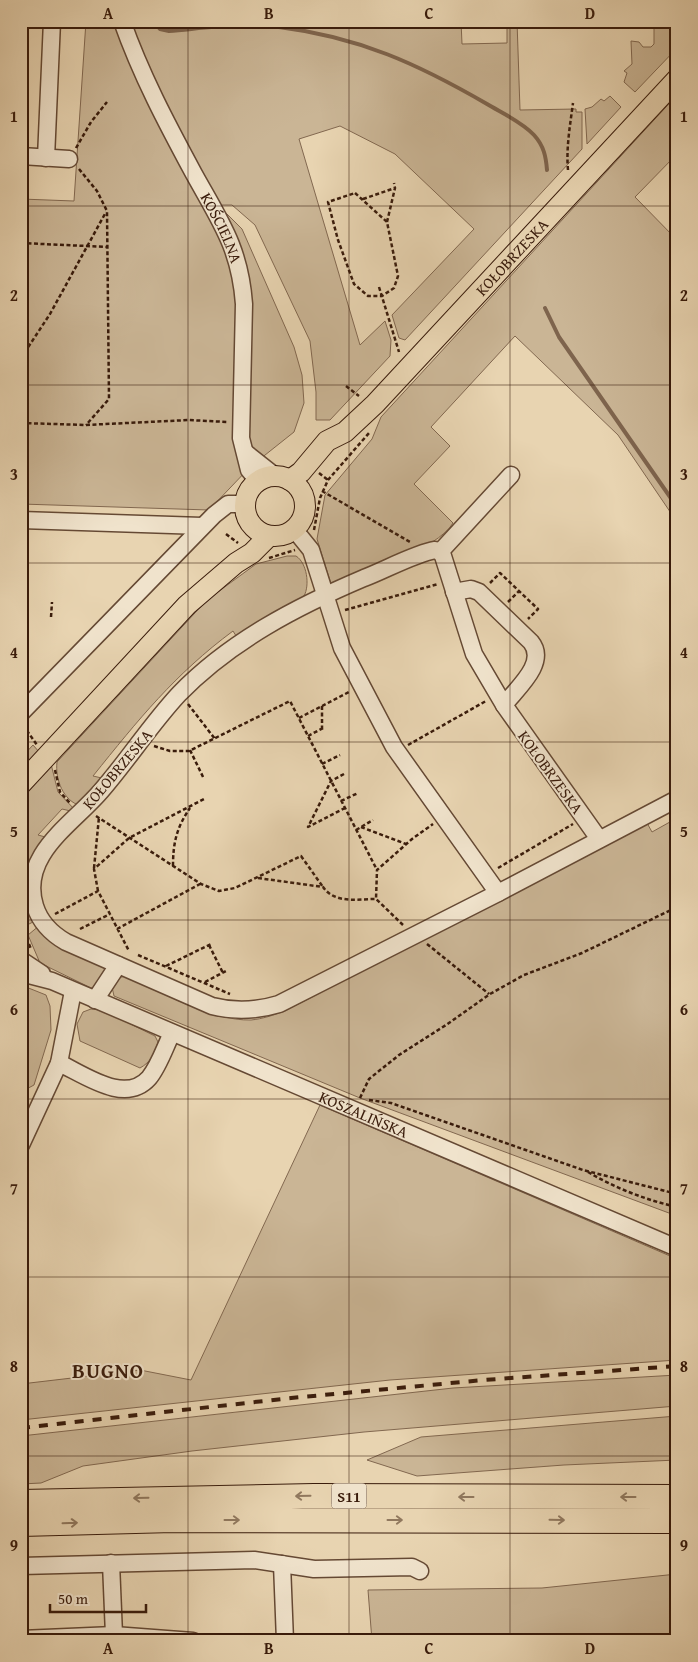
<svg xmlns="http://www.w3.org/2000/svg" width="698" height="1662" font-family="'Gentium Book Plus',serif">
	<rect width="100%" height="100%" fill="#e8d4b1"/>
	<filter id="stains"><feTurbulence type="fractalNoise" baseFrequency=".004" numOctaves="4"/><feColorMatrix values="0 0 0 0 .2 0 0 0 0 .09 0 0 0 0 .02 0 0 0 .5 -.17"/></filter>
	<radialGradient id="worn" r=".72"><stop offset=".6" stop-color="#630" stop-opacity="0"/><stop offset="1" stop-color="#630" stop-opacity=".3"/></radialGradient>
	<path fill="#cab595" stroke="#826850" d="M86 21H461L462 44 507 43V21H517L520 110 576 109V112H582V149L405 340 399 338 392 315 474 229 395 154 340 126 299 139 360 345 385 321 391 340 390 356 330 420H316V392L310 341 255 225 232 205H207L227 214 242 229 294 347 302 375 304 403 294 432 250 467 209 510 21 504V199L74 201Z
		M654 21H677V48L635 92 624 82 627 73 624 71 632 64 631 41 639 42 643 47H651L654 44Z
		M677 95V154L635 197 677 240V522L618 435 515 336 431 427 450 446 414 484 453 523C437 550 363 573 332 587L317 539 325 495 372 439 381 417Z
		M610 96 621 107 587 144 585 109 592 107 601 99 604 101Z
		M287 556H296C307 563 310 585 304 596L238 639 233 631C175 674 138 720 93 776L106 779 81 806C63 801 55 779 57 762L207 600 256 564Z
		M33 745 40 753 21 773V758Z
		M51 764 58 792 76 811 75 812 62 809 38 835 49 838 39 850 37 920 23 927H21V799Z
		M677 818V1216L360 1098 114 996 112 987 117 978 126 976C162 992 211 1021 251 1020 262 1019 274 1015 285 1011L647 823 652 832Z
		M40 925 105 968V971L95 987 91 988 40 963 28 935Z
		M21 985 46 995 50 1006 51 1030 34 1085 21 1092Z
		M91 1009 102 1010 155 1036 158 1042C154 1054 151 1062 140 1068L80 1041 77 1024 83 1012Z
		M320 1105 677 1259V1360L390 1380 21 1420V1384L140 1370 191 1380Z
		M677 1375V1406L364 1432 192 1451 83 1466 41 1483 21 1484V1436L453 1388Z
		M677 1416V1460L564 1465 417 1476 367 1460 421 1437Z
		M677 1574V1641H372L368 1590 542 1588Z"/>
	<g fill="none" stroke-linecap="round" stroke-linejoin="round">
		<path stroke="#7e644d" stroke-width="4" d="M153 21 160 29 169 31C205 28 243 22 279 27 359 37 418 64 487 104 502 113 522 122 534 135 544 146 546 157 547 170
			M545 308 559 337 677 507"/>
		<defs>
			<g id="minor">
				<path id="s1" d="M122 21C141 75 167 124 194 174 220 221 240 248 244 304L241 438 249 470 258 481"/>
				<path d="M21 156 69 159"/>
				<path d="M46 158 52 21"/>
				<path d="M246 453 275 476"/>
				<path d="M21 520 202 526"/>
				<path d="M294 529 311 550 342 648 394 747 498 893"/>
				<path d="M440 552 511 475"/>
				<path d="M454 592 471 589 479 592 531 642C548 663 516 689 504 705"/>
				<path d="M21 713 214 515 228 504H245"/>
				<path d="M599 839 504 705 474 654 443 556 440 552 435 550C416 553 383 571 364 578 298 606 230 641 179 694 151 724 128 760 101 791 73 824 19 855 35 906 40 922 52 934 66 942L212 1006C235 1012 256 1011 279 1004L498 893 677 799"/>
				<path d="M21 960 42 974"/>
				<path id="s2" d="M21 973 52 981 677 1248"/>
				<path d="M73 991 59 1063C85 1075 125 1105 149 1078 159 1066 165 1047 172 1033"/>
				<path d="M95 1000 118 965"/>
				<path d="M21 1145 59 1063"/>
				<path d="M111 1563 114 1635"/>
				<path d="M282 1564 285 1641"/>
				<path d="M21 1566 254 1560 314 1569 412 1567 420 1571"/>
				<path d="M21 1639 114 1635 193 1641"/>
			</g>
			<g id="major">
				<circle cx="275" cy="506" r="30"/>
				<path id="s3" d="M290 480 301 472 327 441 345 432 375 404 677 79"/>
				<path d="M21 784 187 605 236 563 252 553 269 536"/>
			</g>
			<path id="highway" d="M21 1502 314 1496 677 1497
				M21 1524 173 1520 677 1521"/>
		</defs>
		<use href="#minor" stroke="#654934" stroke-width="19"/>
		<use href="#major" stroke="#391b0b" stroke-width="22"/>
		<use href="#highway" stroke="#391b0b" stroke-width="26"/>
		<path stroke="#391b0b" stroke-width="2.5" stroke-dasharray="4 2.5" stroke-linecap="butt" d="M76 148 91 122 107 102
			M79 169 97 191 107 211 109 399 86 425
			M568 170C566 148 570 126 573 103
			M355 193 387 222 398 276 394 288 382 296H368L354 284 338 240 328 202Z
			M363 199 395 188
			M387 222 395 188 394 183
			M21 243 108 247
			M379 287 399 352
			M21 358 50 314 106 212
			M346 386 359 396
			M21 423 86 425 189 420 227 422
			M319 473 328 480
			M322 491 410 542
			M314 530 320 498 328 480 369 433
			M226 534 238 543
			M269 558 295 550
			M490 583 500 573 538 609 528 619
			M508 602 519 591
			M345 610 438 584
			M51 617 52 602
			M188 704 215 739
			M322 706V729
			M299 718 349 692
			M23 725 37 745
			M308 736 325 727
			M408 745 486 701
			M154 746 170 751H189L290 701 377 870
			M190 750 204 779
			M322 764 340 755
			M55 770 60 792 70 803
			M344 774 331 781 308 827 345 808
			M341 801 358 793
			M96 816 201 884 219 891 235 888 301 856 323 887
			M361 827 406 844
			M356 830 373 820
			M173 866C173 842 177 827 190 808
			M94 868 99 817
			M498 868 573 824
			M258 878 323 887C335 904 357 899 376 899
			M98 891 94 869 129 838 204 799
			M55 914 98 891 129 951
			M403 925 376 899 377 870 412 839 433 824
			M80 929 110 914
			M117 929 200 884
			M24 932 31 949
			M427 944 489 994
			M209 945 223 973
			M138 955 230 994
			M166 966 211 944
			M205 982 226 971
			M360 1098 369 1079 399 1055 446 1025 490 994 524 975 582 953 677 907
			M369 1100 391 1103 583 1170 677 1194
			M588 1172C615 1188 646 1200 677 1207"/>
		<use href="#minor" stroke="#f0e3cc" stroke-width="16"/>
		<use href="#major" stroke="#e8d4b1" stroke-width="20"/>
		<use href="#highway" stroke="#e8d4b1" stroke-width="24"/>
		<path stroke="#391b0b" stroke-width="4" stroke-dasharray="9 9" stroke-linecap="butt" d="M21 1428 291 1398 484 1380 677 1366"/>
	</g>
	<defs><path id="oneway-shaft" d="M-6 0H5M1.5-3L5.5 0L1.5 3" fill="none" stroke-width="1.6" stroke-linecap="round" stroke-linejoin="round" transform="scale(1.25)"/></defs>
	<g stroke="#90785e">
		<use href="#oneway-shaft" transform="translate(303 1496) rotate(179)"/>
		<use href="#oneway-shaft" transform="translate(466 1497) rotate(-180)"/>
		<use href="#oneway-shaft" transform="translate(628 1497) rotate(-180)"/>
		<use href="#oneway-shaft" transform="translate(141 1498) rotate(179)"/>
		<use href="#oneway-shaft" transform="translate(232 1520)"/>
		<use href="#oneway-shaft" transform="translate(395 1520)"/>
		<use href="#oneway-shaft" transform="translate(557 1520) rotate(1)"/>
		<use href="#oneway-shaft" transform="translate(70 1523) rotate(-2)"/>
	</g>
	<path fill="none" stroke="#391b0b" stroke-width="1" stroke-opacity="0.55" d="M188 21V1641M349 21V1641M510 21V1641M21 206H677M21 385H677M21 563H677M21 742H677M21 920H677M21 1099H677M21 1277H677M21 1456H677"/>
	<g text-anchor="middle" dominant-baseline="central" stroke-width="4" stroke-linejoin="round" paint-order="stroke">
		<rect fill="#f0e3cc" stroke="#705745" stroke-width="1" x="331.5" y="1483.5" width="35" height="25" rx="4"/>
		<g font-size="15" font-weight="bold" fill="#391b0b">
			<text x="349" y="1496">S11</text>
		</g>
		<g font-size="16" fill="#391b0b" stroke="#f0e3cc">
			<text stroke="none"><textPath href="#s1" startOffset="230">KOŚCIELNA</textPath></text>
			<text stroke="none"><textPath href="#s3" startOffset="316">KOŁOBRZESKA</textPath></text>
			<text transform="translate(117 769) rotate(-50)">KOŁOBRZESKA</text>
			<text transform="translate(551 772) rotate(54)">KOŁOBRZESKA</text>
			<text stroke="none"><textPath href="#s2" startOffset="371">KOSZALIŃSKA</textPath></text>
		</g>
		<g font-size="21" font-weight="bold" letter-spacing="1" fill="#391b0b" stroke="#f0e3cc">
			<text x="108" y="1370">BUGNO</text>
		</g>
	</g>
	<rect width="698" height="1662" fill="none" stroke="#e8d4b1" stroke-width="55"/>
	<path d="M50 1604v8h96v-8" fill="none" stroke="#391b0b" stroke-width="2.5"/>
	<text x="58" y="1604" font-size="15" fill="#391b0b" stroke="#f0e3cc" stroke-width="4" paint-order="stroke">50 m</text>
	<rect x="28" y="28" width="642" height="1606" fill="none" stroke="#391b0b" stroke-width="2"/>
	<g font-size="16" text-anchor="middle" font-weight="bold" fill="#391b0b">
		<text x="108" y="19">A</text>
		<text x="269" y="19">B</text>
		<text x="429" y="19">C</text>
		<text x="590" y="19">D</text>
		<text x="14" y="122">1</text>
		<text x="684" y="122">1</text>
		<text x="14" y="301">2</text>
		<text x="684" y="301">2</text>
		<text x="14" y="480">3</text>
		<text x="684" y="480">3</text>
		<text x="14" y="658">4</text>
		<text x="684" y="658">4</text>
		<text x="14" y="837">5</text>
		<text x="684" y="837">5</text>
		<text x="14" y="1015">6</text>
		<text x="684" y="1015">6</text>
		<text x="14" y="1194">7</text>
		<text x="684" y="1194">7</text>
		<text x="14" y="1372">8</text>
		<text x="684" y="1372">8</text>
		<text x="14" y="1551">9</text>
		<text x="684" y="1551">9</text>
		<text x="108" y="1654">A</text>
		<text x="269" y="1654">B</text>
		<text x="429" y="1654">C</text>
		<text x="590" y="1654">D</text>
	</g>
	<rect width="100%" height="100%" filter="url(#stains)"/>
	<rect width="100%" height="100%" fill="url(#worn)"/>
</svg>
